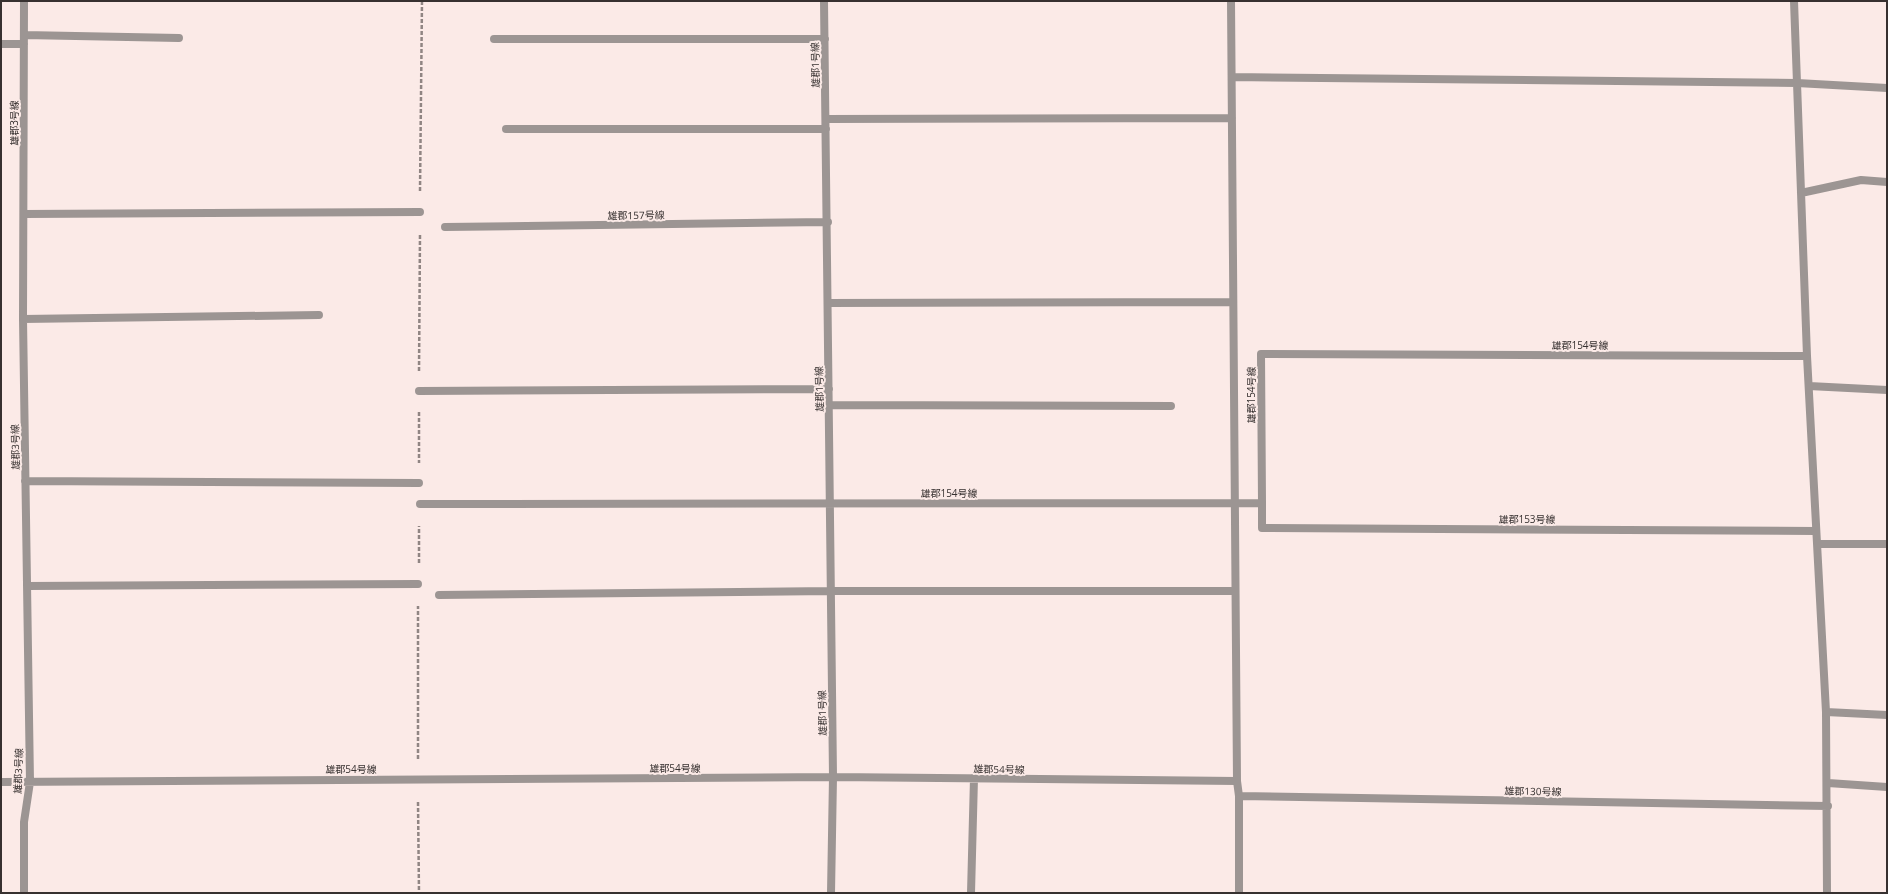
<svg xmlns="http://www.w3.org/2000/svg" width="1888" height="894" font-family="'Open Sans','Noto Sans JP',sans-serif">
	<rect width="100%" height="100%" fill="#fbeae7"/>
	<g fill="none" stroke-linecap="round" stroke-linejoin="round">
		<path stroke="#908583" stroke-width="2.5" stroke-dasharray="4 2" stroke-linecap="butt" d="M420 191 422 1
			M419 371 420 234
			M419 412V463
			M419 563V526
			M418 759V606
			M418 802 419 893"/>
		<path stroke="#9c9593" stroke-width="8" d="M824 1 833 777 831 893
			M1231 1 1237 781
			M1794 1 1807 356 1826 712 1827 893
			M24 35 179 38
			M494 39H825
			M1 44H24
			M1232 77 1797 83 1887 88
			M826 119 1232 118
			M506 129H826
			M1801 193 1861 180 1887 182
			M24 214 420 212
			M445 227 828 222
			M828 303 1233 302
			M23 319 319 315
			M1809 386 1887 390
			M419 391 829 389
			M829 405 1171 406
			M25 481 419 483
			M1262 503V528L1816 531
			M420 504 1262 503 1261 354 1807 356
			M1817 544H1887
			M27 586 418 584
			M439 595 831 591H1235
			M1826 712 1887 715
			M1 782 833 777 1237 781 1239 796V893
			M1828 783 1887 787
			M1239 796 1828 806
			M24 893V822L30 782 23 319 24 1
			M971 893 974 778"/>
	</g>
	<g text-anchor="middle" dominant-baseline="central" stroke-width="4" stroke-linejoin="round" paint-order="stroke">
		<g font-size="10" fill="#373130" stroke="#fbeae7">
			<text transform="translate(815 65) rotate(-91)">雄郡1号線</text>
			<text transform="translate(14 123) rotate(-90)">雄郡3号線</text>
			<text transform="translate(636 215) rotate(-1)">雄郡157号線</text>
			<text x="1580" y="345">雄郡154号線</text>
			<text transform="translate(819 389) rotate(-91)">雄郡1号線</text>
			<text transform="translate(1251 395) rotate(-90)">雄郡154号線</text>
			<text transform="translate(15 447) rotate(-91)">雄郡3号線</text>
			<text x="949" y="493">雄郡154号線</text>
			<text x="1527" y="519">雄郡153号線</text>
			<text transform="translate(822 713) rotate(-91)">雄郡1号線</text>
			<text x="675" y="768">雄郡54号線</text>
			<text x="351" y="769">雄郡54号線</text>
			<text transform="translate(999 769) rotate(1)">雄郡54号線</text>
			<text transform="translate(18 771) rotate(-88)">雄郡3号線</text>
			<text transform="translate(1533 791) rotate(1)">雄郡130号線</text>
		</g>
	</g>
	<rect width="1888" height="894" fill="none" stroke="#373130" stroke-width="4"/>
</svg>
